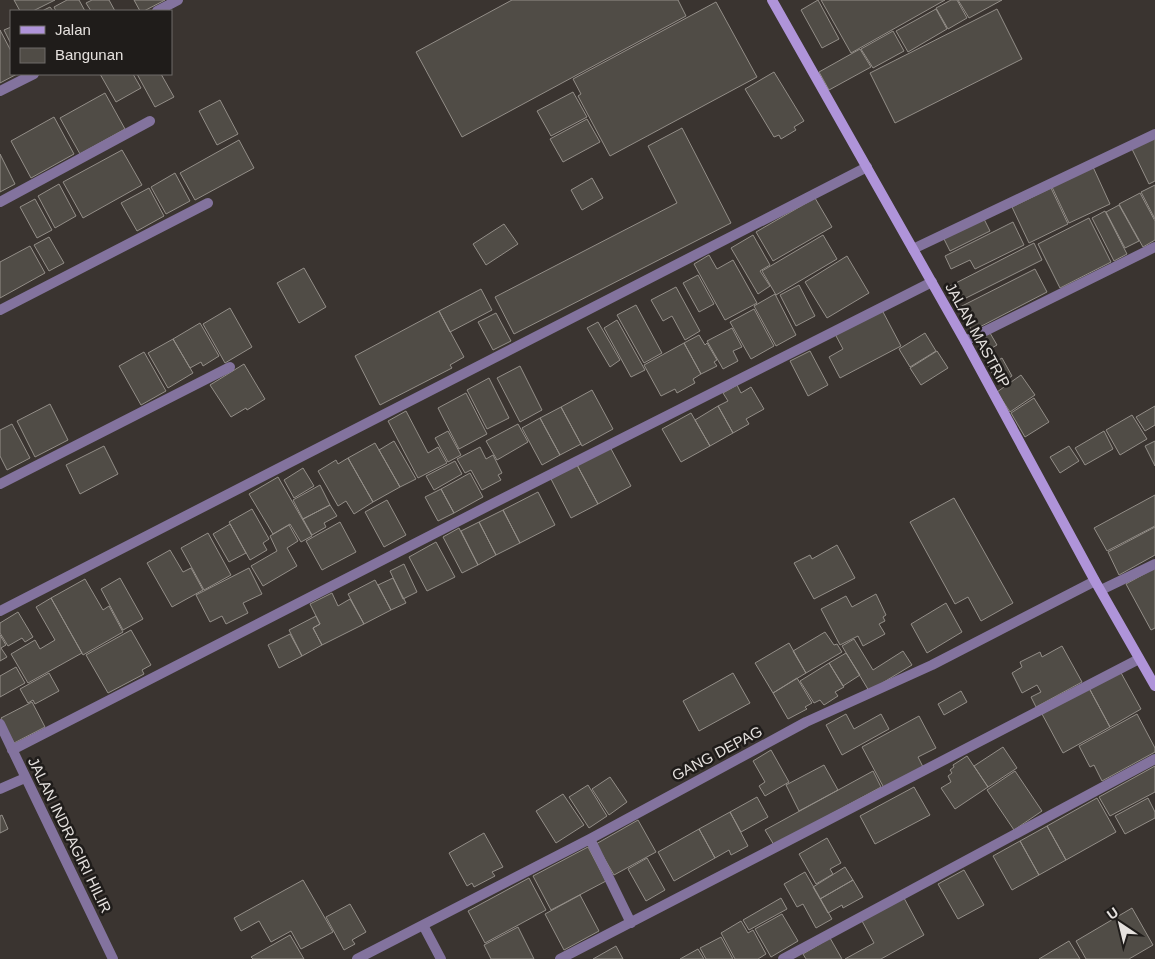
<svg xmlns="http://www.w3.org/2000/svg" width="1155" height="959" font-family="Helvetica,sans-serif">
	<rect width="100%" height="100%" fill="#3a3430"/>
	<path fill="#504c46" stroke="#938e88" d="M14 0H55L33 11H20Z
		M67 0H79L85 11H56L54 7Z
		M92 0H109L115 11H91L86 3Z
		M134 0H165L144 11H140Z
		M512 0H678L686 16 462 137 416 52Z
		M818 0 839 39 822 48 801 10Z
		M821 0H945L851 53Z
		M951 0H957L967 18 948 29 936 8Z
		M958 0H1002L969 18Z
		M716 2 757 77 610 156 578 96 581 94 573 79Z
		M50 7 53 11H42Z
		M936 9 947 29 908 52 896 31Z
		M997 9 1022 59 895 123 870 73Z
		M11 27V44L4 30Z
		M0 30 11 51V74H17L0 83Z
		M893 31 904 51 873 68 861 49Z
		M860 49 871 67 829 90 819 72Z
		M774 72 804 121 794 127 796 130 781 139 779 135 774 137 745 89Z
		M100 74H133L141 88 116 102Z
		M137 74H161L174 97 155 107Z
		M573 92 587 117 551 136 537 111Z
		M105 93 125 129 80 154 60 118Z
		M220 100 238 134 217 145 199 111Z
		M54 117 74 154 31 178 11 141Z
		M587 119 600 142 563 162 550 139Z
		M682 128 731 223 514 334 495 297 677 203 648 146Z
		M1155 137V181L1149 184 1132 149Z
		M239 140 254 168 195 200 180 173Z
		M122 150 142 185 83 218 63 182Z
		M0 154 15 184 0 192Z
		M1093 167 1110 204 1069 223 1052 187Z
		M175 173 190 201 166 214 151 187Z
		M592 178 603 198 582 210 571 190Z
		M59 184 76 216 55 228 38 196Z
		M1155 185V219L1141 192Z
		M149 188 164 216 137 231 121 203Z
		M1051 188 1068 224 1029 243 1012 207Z
		M1140 193 1155 221V240L1143 247 1119 204Z
		M815 198 832 227 773 261 756 232Z
		M35 199 52 230 37 238 20 207Z
		M1119 205 1139 241 1125 248 1106 212Z
		M1105 211 1127 254 1114 261 1092 218Z
		M983 217 990 231 950 251 943 237Z
		M1089 218 1111 262 1060 288 1038 244Z
		M1013 222 1024 245 975 269 970 260 951 269 945 256Z
		M504 224 518 244 486 265 473 244Z
		M753 235 770 265 760 271 770 286 758 294 731 248Z
		M823 235 837 259 776 295 762 271Z
		M49 237 64 263 49 271 34 245Z
		M1034 243 1042 260 956 303 948 287Z
		M30 246 45 273 0 298V262Z
		M709 255 717 269 733 260 757 303 725 320 694 264Z
		M847 256 869 293 827 318 805 282Z
		M304 268 326 307 299 323 277 283Z
		M1035 269 1047 292 972 331 960 307Z
		M698 275 714 304 699 312 683 283Z
		M799 285 815 316 796 326 780 295Z
		M676 287 700 331 685 340 672 316 663 321 651 300Z
		M481 289 492 310 450 332 439 311Z
		M775 294 796 335 776 346 754 306Z
		M636 305 662 353 644 363 617 315Z
		M230 308 252 347 225 363 203 324Z
		M754 309 774 346 751 359 730 322Z
		M882 310 901 346 840 378 829 357 843 349 835 334Z
		M439 311 464 357 450 365 452 368 380 405 355 356Z
		M496 313 511 341 493 350 478 322Z
		M617 320 645 370 631 377 604 328Z
		M598 322 620 360 610 367 587 328Z
		M200 323 219 356 203 366 201 362 190 368 173 339Z
		M732 328 742 347 733 351 738 361 723 369 707 341Z
		M925 333 936 351 910 367 899 349Z
		M990 333 997 345 983 353 976 341Z
		M699 335 705 345 707 343 717 360 714 362 717 366 701 374 684 343Z
		M173 339 193 373 168 388 148 353Z
		M684 343 701 374 693 379 695 383 677 393 675 389 661 396 644 365Z
		M810 351 828 385 808 396 790 361Z
		M937 351 948 368 921 385 910 368Z
		M144 352 166 391 141 405 119 366Z
		M1002 358 1012 376 999 384 988 366Z
		M244 364 265 399 247 410 246 408 231 417 210 385Z
		M520 366 542 410 520 422 497 378Z
		M1021 375 1035 395 1010 412 997 392Z
		M489 378 509 418 487 429 467 390Z
		M737 385 741 393 751 387 764 409 746 419 749 424 733 433 718 406 728 401 723 393Z
		M592 390 613 429 582 446 561 407Z
		M466 393 487 434 459 449 438 408Z
		M1034 398 1049 422 1025 437 1011 413Z
		M50 404 68 440 35 457 17 421Z
		M718 406 733 433 710 446 695 420Z
		M1155 406V425L1145 431 1136 417Z
		M561 407 581 444 560 455 540 418Z
		M406 411 428 453 438 447 447 463 418 478 388 421Z
		M691 413 710 446 681 462 662 429Z
		M1132 415 1147 439 1120 455 1106 430Z
		M540 418 560 455 542 465 522 428Z
		M12 424 30 458 7 470 0 456V430Z
		M518 424 528 442 497 460 486 441Z
		M448 431 461 455 448 462 435 438Z
		M1104 431 1113 449 1085 465 1075 448Z
		M394 441 416 479 400 487 379 450Z
		M1155 441V466L1145 446Z
		M375 443 400 487 373 502 348 458Z
		M104 446 118 474 80 494 66 465Z
		M1069 446 1079 461 1060 473 1050 457Z
		M480 447 486 459 493 455 502 473 498 475 501 480 482 490 471 470 465 473 457 459Z
		M610 447 631 486 598 504 577 465Z
		M348 458 373 502 354 514 346 501 338 506 318 471 336 460 338 464Z
		M455 461 462 474 434 490 426 476Z
		M577 465 598 504 571 518 551 479Z
		M303 468 314 486 294 498 284 480Z
		M470 473 483 497 454 513 441 489Z
		M278 477 312 536 301 542 290 524 273 534 249 494Z
		M320 485 330 505 303 519 293 500Z
		M441 489 454 513 438 521 425 497Z
		M538 492 555 525 520 543 503 510Z
		M1155 495V526L1107 551 1094 528Z
		M954 498 1013 603 981 621 968 597 955 604 910 522Z
		M387 500 406 535 384 547 365 512Z
		M330 505 337 516 324 523 326 527 312 535 303 519Z
		M252 509 269 539 263 543 267 550 250 560 229 522Z
		M503 510 520 543 496 555 479 522Z
		M340 522 356 552 322 570 306 541Z
		M479 522 496 555 478 565 461 531Z
		M230 524 246 553 229 562 213 534Z
		M289 525 298 541 287 548 297 566 263 586 251 566 277 551 270 536Z
		M1155 527V555L1119 575 1108 552Z
		M459 528 478 565 462 573 443 537Z
		M208 533 231 575 204 590 181 548Z
		M436 542 455 577 427 591 409 557Z
		M837 545 855 578 814 599 794 563 810 555 812 559Z
		M170 550 183 572 191 568 203 590 172 607 147 563Z
		M404 564 417 592 403 599 390 571Z
		M249 568 262 594 243 603 248 613 226 624 222 616 210 622 196 595Z
		M1155 568V628L1151 630 1126 584Z
		M120 578 143 619 123 630 101 589Z
		M393 578 406 603 391 610 378 585Z
		M85 579 103 610 109 606 123 632 83 655 51 598Z
		M375 580 391 610 364 624 348 594Z
		M332 593 338 606 350 599 364 624 322 645 313 628 320 624 310 604Z
		M876 594 886 615 883 617 885 621 879 624 885 634 863 646 858 636 840 645 821 609 846 596 852 607Z
		M51 598 82 653 28 683 11 654 35 640 40 649 55 640 36 607Z
		M946 603 962 632 927 653 911 624Z
		M18 612 33 637 25 642 22 638 8 646 0 633V623Z
		M316 616 320 624 313 628 322 645 302 656 289 630Z
		M131 630 151 665 142 670 144 674 108 693 86 655Z
		M825 632 834 645 837 644 842 652 806 673 793 651Z
		M290 634 302 656 279 668 268 645Z
		M0 635 6 645 1 648 7 657 0 661Z
		M854 639 873 670 903 651 912 665 869 691 842 646Z
		M789 643 806 673 773 693 755 663Z
		M1062 646 1082 682 1036 707 1031 697 1041 692 1037 685 1022 693 1012 673 1022 667 1020 662 1040 652 1042 657Z
		M846 653 860 675 843 686 829 663Z
		M829 663 844 687 835 692 838 696 824 705 820 700 814 703 800 681Z
		M16 667 25 683 0 697V676Z
		M1120 671 1141 709 1110 727 1089 688Z
		M49 673 59 691 35 704 33 700 28 703 20 689Z
		M733 673 750 703 699 731 683 701Z
		M797 678 812 703 805 707 807 709 788 719 773 693Z
		M1089 688 1110 727 1063 753 1042 714Z
		M961 691 967 702 944 715 938 704Z
		M32 702 45 727 14 743 1 718Z
		M846 714 854 729 881 714 889 729 842 755 826 725Z
		M1137 714 1155 748V752L1102 781 1094 765 1090 767 1079 746Z
		M919 716 936 748 918 757 923 767 884 788 862 747Z
		M1003 747 1017 768 988 787 974 766Z
		M771 750 789 782 765 796 759 786 765 782 753 761Z
		M967 756 988 787 955 809 941 788 951 782 948 776 952 773 950 770 954 767 953 765Z
		M824 765 838 790 799 811 786 785Z
		M1155 766V792L1110 816 1099 797Z
		M873 771 881 787 774 845 765 830Z
		M1015 771 1042 811 1014 830 987 790Z
		M610 777 627 802 609 815 592 789Z
		M588 785 607 816 589 828 569 797Z
		M914 787 930 815 875 844 860 816Z
		M563 794 584 825 556 843 536 811Z
		M757 797 768 817 741 832 730 812Z
		M1097 798 1116 832 1066 860 1047 826Z
		M1148 798 1155 812V818L1125 834 1115 816Z
		M730 812 748 846 731 855 729 850 715 858 699 829Z
		M2 815 8 829 0 833V816Z
		M638 820 656 852 614 875 596 844Z
		M1047 826 1066 860 1039 875 1020 841Z
		M699 829 715 858 674 881 658 852Z
		M484 833 503 867 492 872 495 876 474 887 472 883 467 886 449 853Z
		M827 838 841 863 830 869 833 874 816 884 799 854Z
		M1020 841 1039 875 1012 890 993 856Z
		M588 847 606 881 551 910 533 876Z
		M647 858 665 890 646 901 628 869Z
		M845 867 853 880 820 899 813 887Z
		M964 870 984 905 958 919 938 884Z
		M805 872 832 919 816 928 803 904 797 907 784 884Z
		M529 878 546 910 485 943 468 911Z
		M303 880 333 932 301 949 291 931 271 942 259 921 241 931 234 918Z
		M853 880 863 897 843 908 842 905 828 913 820 899Z
		M580 895 599 931 564 950 545 914Z
		M781 898 787 909 749 930 743 920Z
		M904 898 924 935 881 959H845L874 943 862 921Z
		M350 904 366 932 352 940 355 944 344 950 326 917Z
		M1132 908 1153 945 1129 959H1086L1076 941Z
		M782 914 798 941 771 957 755 929Z
		M741 921 748 933 753 930 766 954 758 959H735L721 933Z
		M518 927 534 959H491L484 945Z
		M290 935 304 959H253L251 957Z
		M721 937 733 959H706L700 948Z
		M830 938 842 959H806L803 954Z
		M1069 941 1080 959H1039Z
		M616 946 623 959H593Z
		M698 949 704 959H680Z"/>
	<g fill="none" stroke-linecap="round" stroke-linejoin="round">
		<path stroke="#83739e" stroke-width="10" d="M157 11 178 0
			M0 91 34 74
			M0 202 150 121
			M913 249 1155 134
			M0 310 208 203
			M965 341 1155 247
			M0 484 230 367
			M1101 590 1155 564
			M0 611 867 167
			M0 724 113 959
			M12 750 488 506 932 282
			M0 789 25 778
			M590 839 631 923
			M423 925 441 959
			M357 959 590 839 806 722 932 665 1095 581
			M560 959 1139 659
			M783 959 1155 759"/>
		<path stroke="#af94d9" stroke-width="10" d="M772 0 965 341 1095 581 1155 686"/>
	</g>
	<g text-anchor="middle" dominant-baseline="central" stroke-width="5" stroke-linejoin="round" paint-order="stroke">
		<g font-size="15" fill="#e5e1de" stroke="#1f1c1a">
			<text transform="translate(978 335) rotate(61)">JALAN MASTRIP</text>
			<text transform="translate(717 753) rotate(-28)">GANG DEPAG</text>
			<text transform="translate(70 835) rotate(64)">JALAN INDRAGIRI HILIR</text>
		</g>
	</g>
	<rect x="10" y="10" width="162" height="65" fill="#1f1c1a" stroke="#6e6b68"/>
	<rect x="20" y="26" width="25" height="8" fill="#af94d9" stroke="#6e6b68"/>
	<text x="55" y="35" font-size="15" fill="#e5e1de">Jalan</text>
	<rect x="20" y="48" width="25" height="15" fill="#504c46" stroke="#6e6b68"/>
	<text x="55" y="60" font-size="15" fill="#e5e1de">Bangunan</text>
	<g transform="translate(1120 924) rotate(325)" stroke="#1f1c1a" stroke-width="4" paint-order="stroke">
	<path d="M0-4L9 19L0 12L-9 19Z" fill="#e5e1de"/>
	<text y="-8" font-size="14" font-weight="bold" text-anchor="middle" fill="#e5e1de">U</text>
	</g>
</svg>
